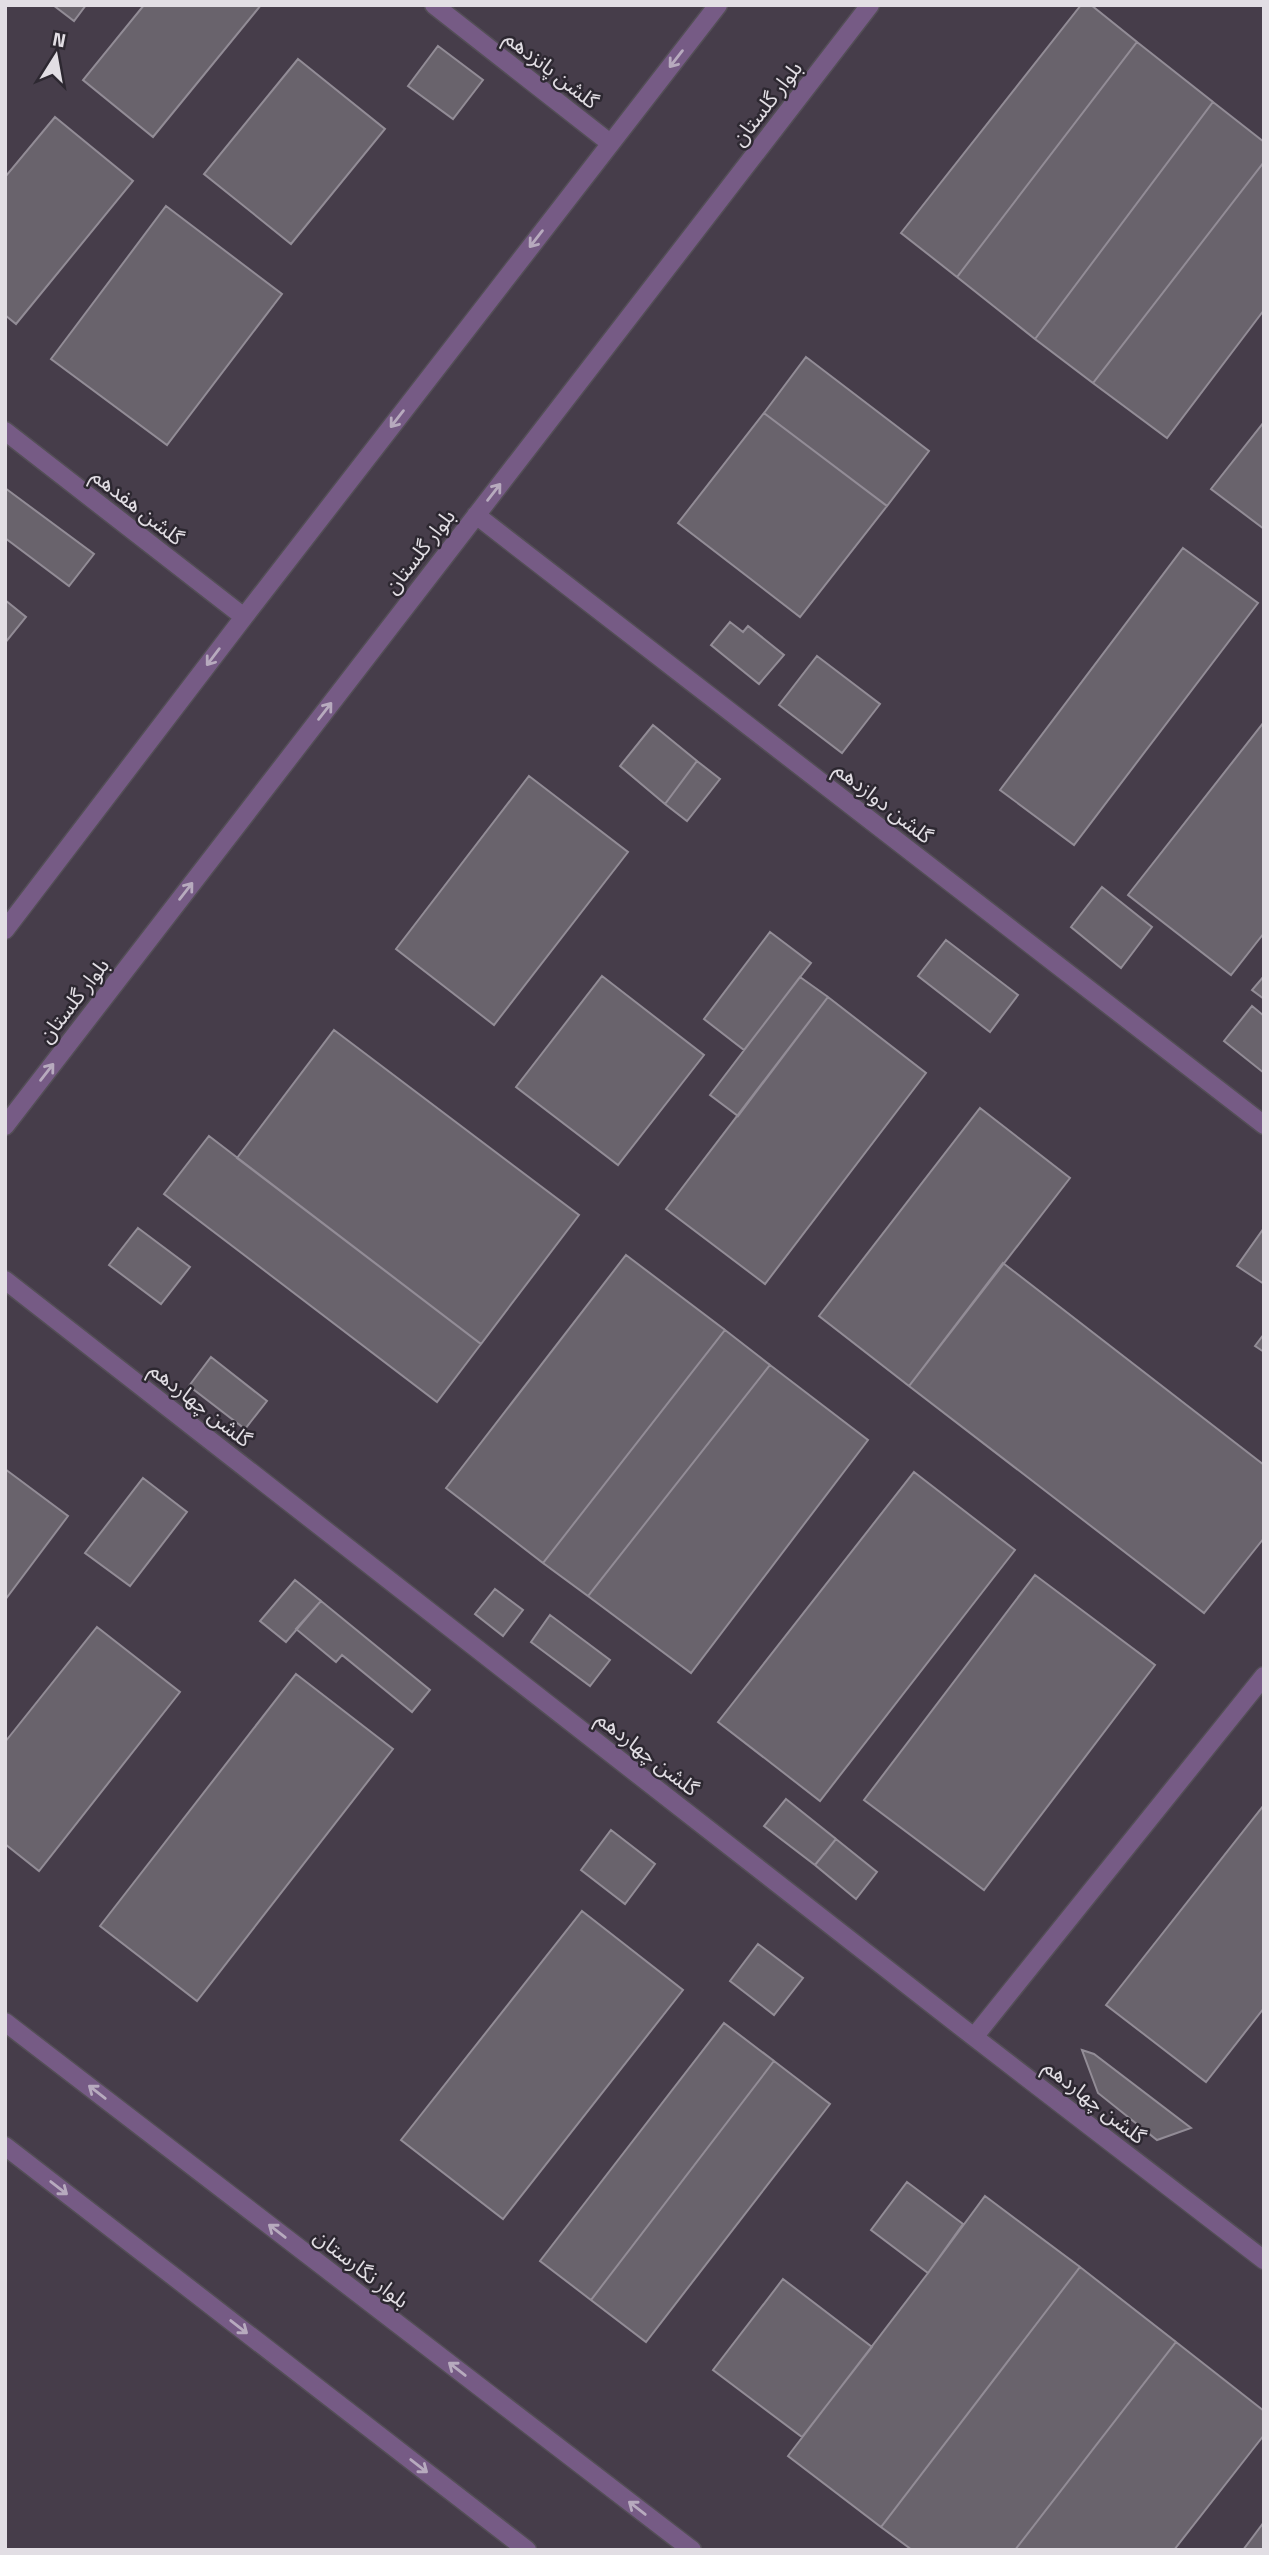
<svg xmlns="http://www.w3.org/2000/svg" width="1269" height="2555" font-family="'Titillium Web','Noto Sans Arabic',sans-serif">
	<rect width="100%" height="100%" fill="#38323b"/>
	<path fill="#463d4a" d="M5 5H1264V2550H5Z"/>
	<path fill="#69636c" stroke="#928c96" stroke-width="2" d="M53 5H86L74 21Z
		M144 5H261L153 137 83 80Z
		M1081 5H1091L1137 42 957 277 901 233Z
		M1137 42 1213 102 1035 339 957 277Z
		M438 46 483 80 453 119 408 86Z
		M298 59 385 129 291 244 204 174Z
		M1213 102 1264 142V162L1093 383 1035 339Z
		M55 117 133 181 16 324 5 315V177Z
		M1264 162V310L1167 438 1093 383Z
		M166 206 282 294 167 445 51 359Z
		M806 357 929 451 887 506 764 413Z
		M764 413 887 506 800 617 678 523Z
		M1264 422V529L1211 489Z
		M5 488 94 554 69 586 5 538Z
		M1183 548 1258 603 1074 845 1000 790Z
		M5 600 26 617 5 643Z
		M730 622 743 632 748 626 784 655 759 684 711 645Z
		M817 656 880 704 842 753 779 705Z
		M1264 722V933L1231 975 1128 895Z
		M653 725 697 761 665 804 620 766Z
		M697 761 720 779 687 821 665 804Z
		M529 776 628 852 494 1025 396 949Z
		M1102 887 1152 927 1121 968 1071 927Z
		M770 932 811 963 744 1050 704 1019Z
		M946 940 1018 995 990 1032 918 976Z
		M602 976 704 1055 618 1165 516 1087Z
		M1264 976V999L1252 990Z
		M800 977 828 997 738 1116 710 1095Z
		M828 997 926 1073 765 1284 666 1209Z
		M1252 1006 1264 1016V1073L1224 1041Z
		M334 1030 579 1215 481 1344 237 1158Z
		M980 1108 1070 1178 909 1386 819 1316Z
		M209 1136 481 1344 437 1402 164 1194Z
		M138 1228 190 1267 161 1304 109 1265Z
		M1264 1228V1284L1237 1266Z
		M626 1255 725 1330 543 1563 446 1488Z
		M1003 1263 1264 1465V1538L1204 1613 909 1386Z
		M725 1330 770 1365 588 1596 543 1563Z
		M1264 1334V1352L1255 1346Z
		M211 1357 267 1401 245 1429 189 1386Z
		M770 1365 868 1440 691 1673 588 1596Z
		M5 1469 68 1516 5 1600Z
		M914 1472 1015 1550 820 1801 718 1722Z
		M143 1478 187 1512 130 1586 85 1553Z
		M1035 1575 1155 1665 984 1890 864 1800Z
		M295 1580 321 1601 286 1642 260 1621Z
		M495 1589 523 1610 503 1636 475 1614Z
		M321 1601 430 1690 412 1712 342 1655 336 1662 296 1629Z
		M550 1615 610 1660 590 1686 531 1642Z
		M97 1627 180 1692 39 1871 5 1844V1742Z
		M296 1674 393 1749 197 2001 100 1926Z
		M786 1799 836 1839 815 1865 764 1826Z
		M1264 1805V2008L1206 2082 1106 2005Z
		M611 1830 655 1864 625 1904 581 1870Z
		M836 1839 877 1872 856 1899 815 1865Z
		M582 1911 683 1990 503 2219 401 2140Z
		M758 1944 803 1978 774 2015 730 1981Z
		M724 2023 774 2061 591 2300 540 2261Z
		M1082 2050 1094 2054 1191 2128 1157 2140 1098 2093Z
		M774 2061 830 2104 646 2342 591 2300Z
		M907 2182 963 2224 928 2273 871 2230Z
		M985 2196 1080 2267 881 2527 788 2456 928 2273Z
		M1080 2267 1176 2342 1015 2550H912L881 2527Z
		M783 2279 872 2347 802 2437 713 2370Z
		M1176 2342 1264 2411V2435L1174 2550H1015Z
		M1264 2522V2550H1243Z"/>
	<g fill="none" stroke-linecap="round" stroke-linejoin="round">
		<defs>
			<path id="minor" d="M434 5 610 143
				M5 431 244 617
				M476 515 1264 1125
				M5 930 244 617 718 5
				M5 1126 870 5
				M5 1280 974 2037 1264 2260
				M5 2022 692 2550
				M974 2037 1264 1676
				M5 2146 527 2550"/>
		</defs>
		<use href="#minor" stroke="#534e56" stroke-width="21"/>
		<use href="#minor" stroke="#765b85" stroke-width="18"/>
	</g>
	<defs><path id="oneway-shaft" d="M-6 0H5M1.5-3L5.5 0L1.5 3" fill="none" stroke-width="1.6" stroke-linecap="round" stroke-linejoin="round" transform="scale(1.75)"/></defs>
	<g stroke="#b7aabe">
		<use href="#oneway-shaft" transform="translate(676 59) rotate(128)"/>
		<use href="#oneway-shaft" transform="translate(536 239) rotate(128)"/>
		<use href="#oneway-shaft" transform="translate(397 419) rotate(128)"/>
		<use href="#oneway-shaft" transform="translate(494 492) rotate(-52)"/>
		<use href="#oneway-shaft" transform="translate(213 657) rotate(127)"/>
		<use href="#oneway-shaft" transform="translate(325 711) rotate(-52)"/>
		<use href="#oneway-shaft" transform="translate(186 891) rotate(-52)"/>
		<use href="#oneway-shaft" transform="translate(47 1072) rotate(-52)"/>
		<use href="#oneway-shaft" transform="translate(97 2092) rotate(-142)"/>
		<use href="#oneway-shaft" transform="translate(59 2188) rotate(38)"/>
		<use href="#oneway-shaft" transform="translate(277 2231) rotate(-142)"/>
		<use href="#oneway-shaft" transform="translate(239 2327) rotate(38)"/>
		<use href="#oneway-shaft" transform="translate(457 2369) rotate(-142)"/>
		<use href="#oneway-shaft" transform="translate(419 2466) rotate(38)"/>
		<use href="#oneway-shaft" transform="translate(637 2508) rotate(-142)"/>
	</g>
	<g text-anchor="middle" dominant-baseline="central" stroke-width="5" stroke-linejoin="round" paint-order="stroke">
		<g font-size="21" fill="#e2dee4" stroke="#2d2831">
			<text transform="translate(552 69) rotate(38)">گلشن پانزدهم</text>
			<text transform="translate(766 103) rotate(-52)">بلوار گلستان</text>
			<text transform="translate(138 506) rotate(38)">گلشن هفدهم</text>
			<text transform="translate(419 551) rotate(-52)">بلوار گلستان</text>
			<text transform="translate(884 802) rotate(38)">گلشن دوازدهم</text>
			<text transform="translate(73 1000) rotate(-52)">بلوار گلستان</text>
			<text transform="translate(201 1404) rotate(38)">گلشن چهاردهم</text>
			<text transform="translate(648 1753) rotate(38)">گلشن چهاردهم</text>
			<text transform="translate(1095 2101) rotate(38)">گلشن چهاردهم</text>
			<text transform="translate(362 2268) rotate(38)">بلوار نگارستان</text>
		</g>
	</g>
	<rect width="1269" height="2555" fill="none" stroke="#e2dee4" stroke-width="14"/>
	<g transform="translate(56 56) rotate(11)" stroke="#2d2831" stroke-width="5" paint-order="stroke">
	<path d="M0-5L12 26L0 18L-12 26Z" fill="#e2dee4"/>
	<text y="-10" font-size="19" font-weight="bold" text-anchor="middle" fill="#e2dee4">N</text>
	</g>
</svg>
